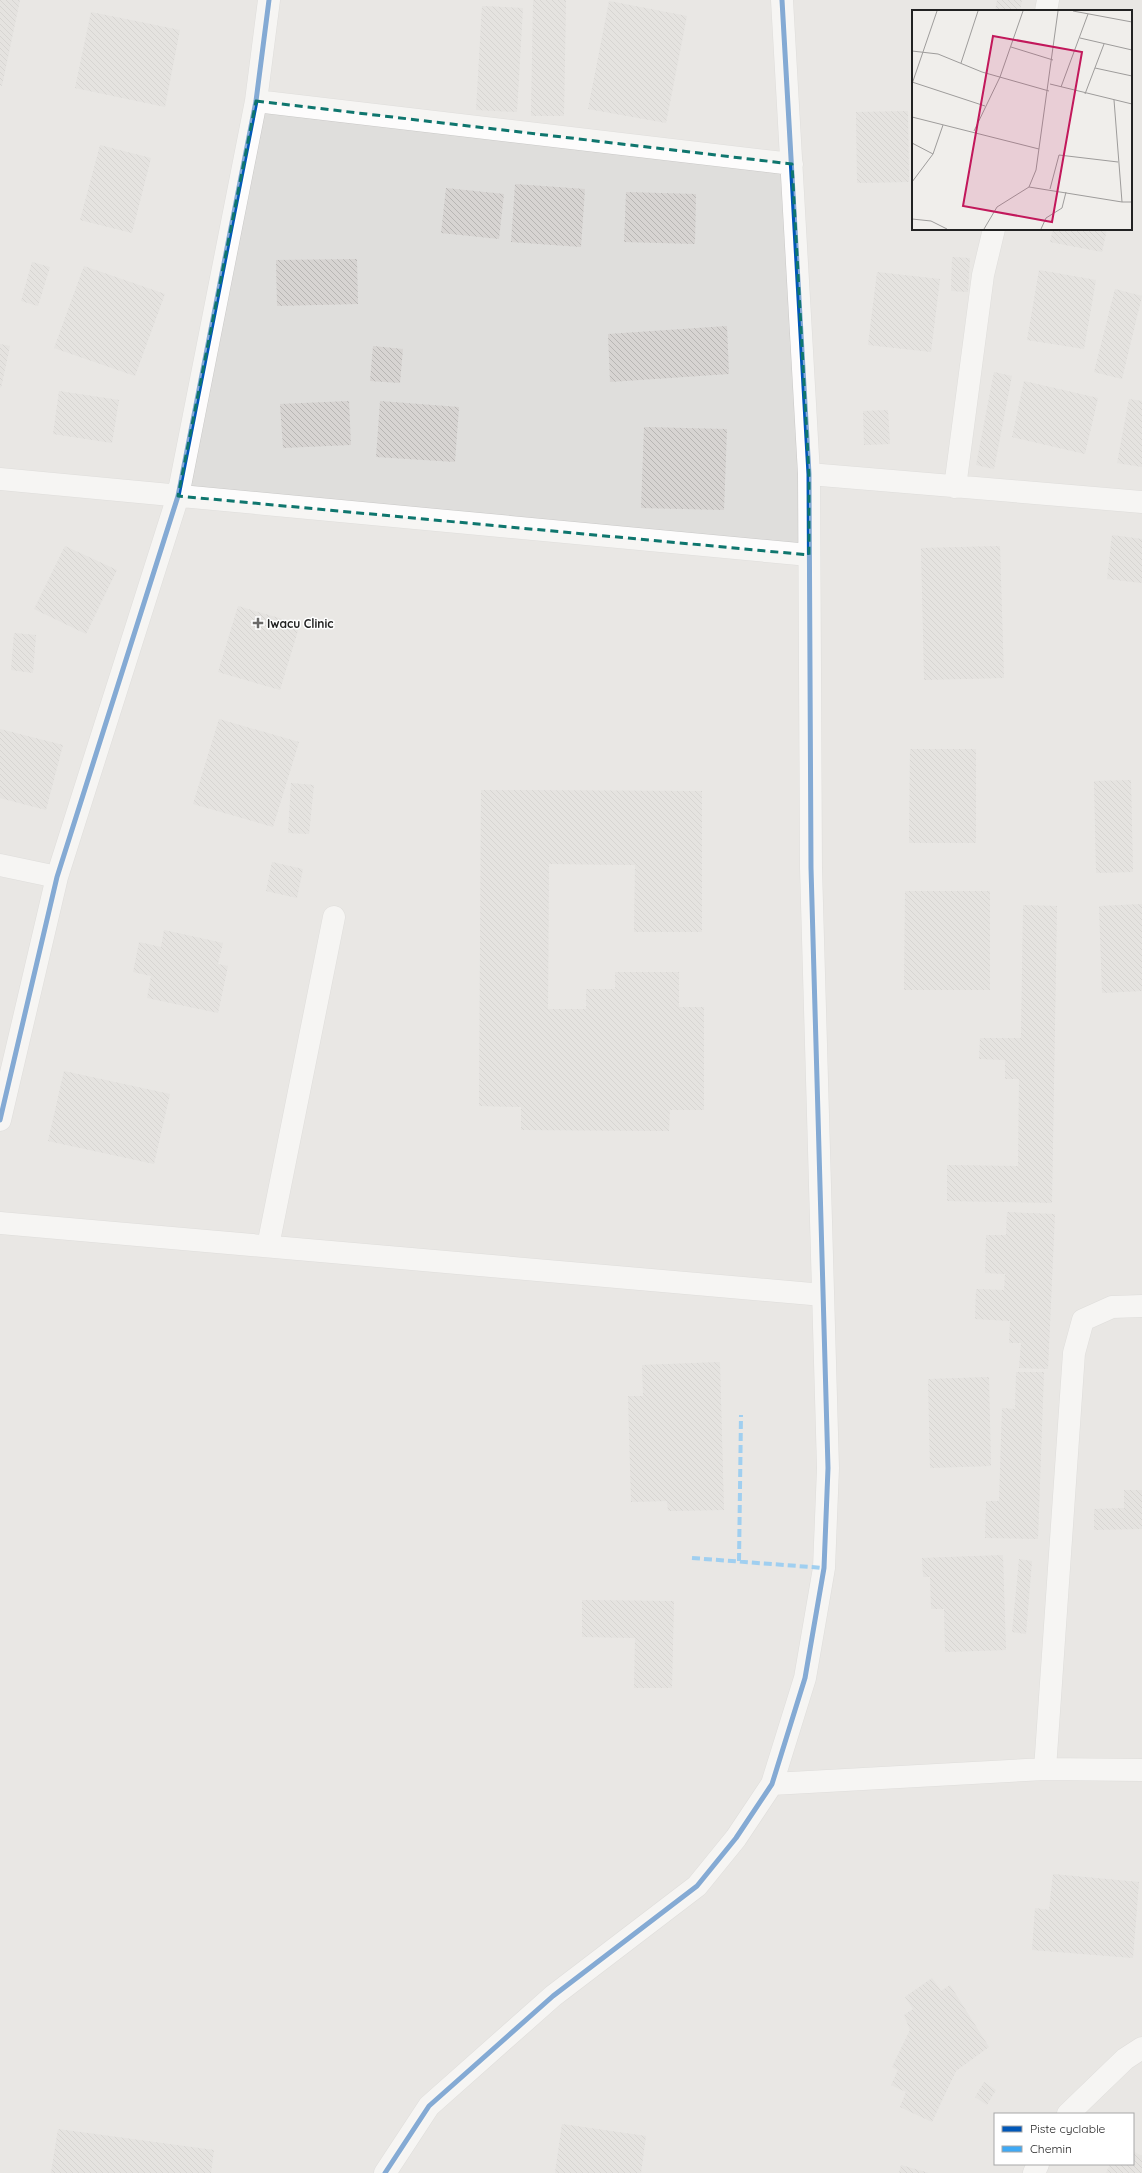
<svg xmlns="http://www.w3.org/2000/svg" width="1142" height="2173" font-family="Quicksand,sans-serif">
	<defs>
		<pattern id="building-back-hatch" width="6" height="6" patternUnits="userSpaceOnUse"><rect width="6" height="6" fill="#d7d4d2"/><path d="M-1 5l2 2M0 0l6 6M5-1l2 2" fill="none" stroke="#b8b6b4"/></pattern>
	</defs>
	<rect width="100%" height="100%" fill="#f0eeeb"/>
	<path fill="#dfdedc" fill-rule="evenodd" d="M0 0H1142V2173H0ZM913 11H1131V229H913ZM995 2114H1133V2164H995Z"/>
	<path fill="url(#building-back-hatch)" d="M0 0H20L2 86 0 85Z
		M533 0H566L564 116H531Z
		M997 0H1022L1020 11H995Z
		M609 1 687 16 666 123 588 109Z
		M482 6 523 8 517 112 476 110Z
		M91 12 180 30 165 107 75 88Z
		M908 111 909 182 857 183 856 112Z
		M100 145 151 158 132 233 80 220Z
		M515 184 585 189 581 247 511 242Z
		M446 188 504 194 499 239 441 233Z
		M626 192 696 194 695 244 624 242Z
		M1053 229H1107L1102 252 1050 242Z
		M952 257 970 258 968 292 951 291Z
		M357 259 358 304 277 306 276 260Z
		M32 262 50 267 38 306 21 301Z
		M84 266 165 294 135 376 54 348Z
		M1039 270 1096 280 1084 349 1027 340Z
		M877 272 940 279 931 352 868 345Z
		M1115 289 1142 296 1122 379 1094 372Z
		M727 326 729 374 610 382 608 334Z
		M0 344 10 346 1 388 0 387Z
		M373 346 403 349 400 383 370 381Z
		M994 372 1012 376 994 469 976 465Z
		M1024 381 1098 398 1085 454 1012 437Z
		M59 391 119 400 112 443 53 434Z
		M1129 399 1142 401V467L1117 463Z
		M349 401 351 445 283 448 280 404Z
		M380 401 459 407 455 462 376 457Z
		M888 410 890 444 864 445 863 411Z
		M644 427 727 429 724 510 641 508Z
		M1112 535 1142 539V583L1107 579Z
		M65 546 117 570 86 634 34 609Z
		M1000 546 1004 678 924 680 921 548Z
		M238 606 300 624 280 690 218 672Z
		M14 633 36 635 33 673 11 670Z
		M219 719 299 742 273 827 193 804Z
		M0 729 63 745 46 810 0 798Z
		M910 749H976V843H909Z
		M1131 780 1133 872 1096 873 1094 781Z
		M291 783 314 785 309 834 288 833Z
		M481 790 702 791V932H634L635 865 549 864 548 1009H586V989H615V972H679V1007H704V1110H670L669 1131 521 1130V1107L479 1106Z
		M272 862 303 869 297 898 266 891Z
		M905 891H990V990H904Z
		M1142 904V991L1102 993 1099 906Z
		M1023 905 1057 906 1052 1203 947 1201V1165L1018 1166 1019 1079H1005V1060L979 1059 980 1038H1021Z
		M164 930 223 943 218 964 228 966 218 1013 147 998 151 976 133 972 139 942 161 947Z
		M64 1071 170 1094 154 1164 48 1141Z
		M1007 1212 1055 1214 1048 1369 1019 1368 1021 1343H1009L1010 1321 975 1319 976 1289 1004 1290 1005 1274 985 1273 986 1235H1006Z
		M720 1362 724 1510 668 1511 667 1501 631 1502 628 1396H643L642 1365Z
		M1016 1372H1044L1038 1539 985 1538 986 1501H999L1002 1408 1015 1409Z
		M989 1377 991 1466 930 1468 928 1379Z
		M1124 1490H1142V1529L1094 1530V1509L1124 1508Z
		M1003 1555 1006 1650 945 1652 944 1609H931L930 1577H923L922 1558Z
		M1019 1559 1032 1561 1026 1634 1012 1632Z
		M582 1600 674 1601 672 1688H634L635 1638 582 1637Z
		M1053 1874 1139 1882 1133 1958 1032 1950 1035 1908 1049 1910Z
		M932 1978 941 1991 950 1985 989 2047 956 2071 932 2122 900 2107 906 2092 891 2085 898 2070 892 2067 910 2030 904 2015 913 2009 905 1997Z
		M984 2082 996 2090 987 2105 975 2097Z
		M562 2124 646 2136 641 2173H555Z
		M58 2129 214 2150 211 2173H51Z
		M1133 2151 1142 2156V2173H1106L1110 2164H1133Z
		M901 2165 929 2173H899Z"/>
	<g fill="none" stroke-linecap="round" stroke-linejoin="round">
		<defs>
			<path id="minor" d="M1046 11 1048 0
				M256 101 792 164
				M809 474 1142 502
				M0 479 809 555
				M955 487 983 275 994 229
				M0 865 57 877
				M0 1120 57 877 178 496 256 101 269 0
				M0 1223 823 1295
				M268 1246 334 917
				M1045 1769 1074 1353 1083 1320 1112 1307 1142 1306
				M772 1784 1045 1769 1142 1770
				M1068 2114 1125 2059 1142 2048
				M385 2173 429 2106 553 1996 697 1886 736 1838 772 1784 805 1678 824 1568 828 1468 811 868 809 474 782 0
				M1034 2173 1038 2164"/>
		</defs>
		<use href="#minor" stroke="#c9c8c7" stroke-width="23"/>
		<use href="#minor" stroke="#fdfcfc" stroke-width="22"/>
		<path stroke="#3fa9f5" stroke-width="4" stroke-dasharray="8 4" stroke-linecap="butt" d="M692 1558 824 1568
			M739 1561 741 1415"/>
		<defs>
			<path id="cycleway" d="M0 1120 57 877 178 496 256 101 269 0
				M385 2173 429 2106 553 1996 697 1886 736 1838 772 1784 805 1678 824 1568 828 1468 811 868 809 474 782 0"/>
		</defs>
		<use href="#cycleway" stroke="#fff" stroke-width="8"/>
		<use href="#cycleway" stroke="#0057b8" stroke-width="5"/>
	</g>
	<path d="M0 0H1142V2173H0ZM256 101 792 164 809 474V555L178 496Z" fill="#f0eeeb" fill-opacity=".55" fill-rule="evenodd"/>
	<path fill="none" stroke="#0f766e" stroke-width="3" stroke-dasharray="8 5" stroke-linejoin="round" d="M256 101 792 164 809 474V555L178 496Z"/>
	<path fill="#6a6968" stroke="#fff" stroke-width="1.5" d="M256 617h4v4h4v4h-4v4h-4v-4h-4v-4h4z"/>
	<g text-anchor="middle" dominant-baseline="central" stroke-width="3" stroke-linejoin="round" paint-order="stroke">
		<g font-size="12" font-weight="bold" fill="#222" stroke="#fff" text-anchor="start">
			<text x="267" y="623">Iwacu Clinic</text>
		</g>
	</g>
	<g transform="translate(912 10)">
		<rect width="220" height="220" fill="#f0eeeb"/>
		<path fill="none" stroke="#9e9c9b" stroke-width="1" d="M161 1 220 12M168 28 220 40M99 37 141 50M0 41 26 44 70 62 137 81M49 53 66 1M183 58 220 66M0 72 73 96M0 74 25 1M138 74 220 94M149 77 176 4M173 84 192 34M202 90 210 192M0 107 127 139M62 121 88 67 111 1M0 133 21 144M0 172 21 144 31 115M117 177 210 192H220M138 179 147 145 206 152M0 209 19 211 35 219M72 219 85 197 117 177 124 160 146 1M129 219 134 208 150 198 154 182"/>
		<path fill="#c2185b" fill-opacity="0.15" stroke="#c2185b" stroke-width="2" d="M81 26 170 42 140 212 51 196Z"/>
		<rect width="220" height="220" fill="none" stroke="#222" stroke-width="2"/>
	</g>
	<rect x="994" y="2113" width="140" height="52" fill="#ffffff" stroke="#a7a7a7"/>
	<rect x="1002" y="2126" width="20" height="6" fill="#0057b8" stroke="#a7a7a7"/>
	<text x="1030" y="2133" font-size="12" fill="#222222">Piste cyclable</text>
	<rect x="1002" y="2146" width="20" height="6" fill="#3fa9f5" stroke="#a7a7a7"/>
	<text x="1030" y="2153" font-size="12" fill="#222222">Chemin</text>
</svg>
